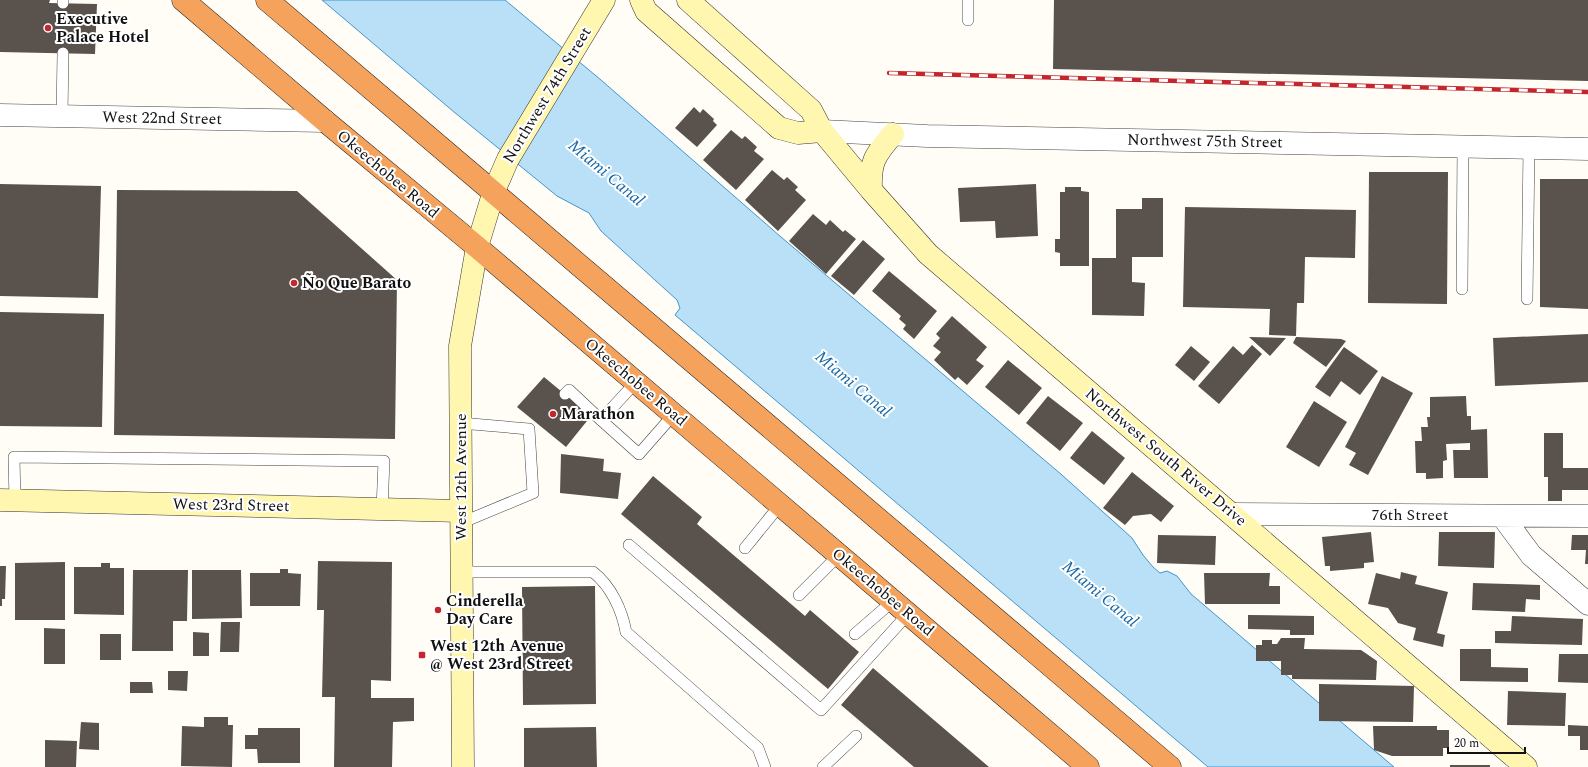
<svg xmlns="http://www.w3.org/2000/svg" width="1588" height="767" font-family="Spectral,serif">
	<rect width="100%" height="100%" fill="#fffdf5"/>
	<path fill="#b9e0f7" stroke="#3f96cf" d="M322 0H505L601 80 781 237 1062 475 1132 538 1143 555 1153 567 1160 573 1167 571 1177 576 1191 594 1394 767H1208L675 315 680 308 677 300 601 231 589 213 557 196 454 112Z"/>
	<path fill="#5a524d" d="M0 0H50L49 3 97 4 95 54 0 52Z
		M1054 0H1588V81L1053 69Z
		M694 107 700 113 703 109 714 119 713 121 717 125 697 147 675 128Z
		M731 130 742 139 745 136 757 147 754 151 764 159 736 190 703 160Z
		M772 170 784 180 787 177 798 187 795 190 806 200 778 231 745 200Z
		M1369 172H1448L1447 304 1368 303Z
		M1540 179H1588V309L1540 307Z
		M0 184 101 186 98 298 0 296Z
		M1036 184 1038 236 996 238 995 221 960 222 958 188Z
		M1065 187H1081V191L1089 192V266H1060V253L1055 252V239H1060V192H1065Z
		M117 190 297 191 397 280 395 439 114 435Z
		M1142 198H1163V257H1132V282L1145 283 1144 316 1092 315V258H1116V209H1142Z
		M1185 207 1356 210 1355 258 1305 257 1304 303H1297L1296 336 1269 335 1270 309 1183 307Z
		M813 214 826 225 830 220 843 232 845 230 856 239 826 274 789 241Z
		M863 240 885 259 854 295 831 276Z
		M889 271 937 311 914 339 903 329 906 325 899 319 901 316 872 291Z
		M0 312 104 314 102 427 0 426Z
		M952 316 987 347 976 360 984 366 967 385 958 377 955 380 934 360 941 352 933 346 940 338 936 334Z
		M1588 334V382L1495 386 1493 338Z
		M1249 337 1286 338 1270 356Z
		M1296 337 1341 339 1346 341 1326 367 1293 343Z
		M1252 345 1262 354 1219 404 1198 386 1233 346 1243 355Z
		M1191 346 1210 362 1194 381 1175 365Z
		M1344 347 1378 371 1360 395 1341 381 1330 397 1315 387Z
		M1008 360 1042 388 1019 415 985 387Z
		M1382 376 1413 393 1368 475 1349 465 1356 453 1345 447Z
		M544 377 591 416 566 447 517 407Z
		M1048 396 1083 423 1060 451 1026 423Z
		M1466 396 1467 416H1471V430L1487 429 1488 478H1454L1453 450H1470V443L1446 444 1447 460 1443 461V478L1426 479V473H1416L1415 441H1422L1421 427H1428L1427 417H1430V397Z
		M1314 401 1347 422 1319 467 1286 447Z
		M1092 431 1125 458 1104 485 1070 458Z
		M1544 433H1563V468H1588V490H1562V501H1548V477H1544Z
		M561 454 604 459 603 471 621 473 618 499 560 493Z
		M1132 472 1174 506 1161 522 1151 514 1133 516 1125 525 1103 508Z
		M653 476 702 517 697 524 805 616 810 610 859 652 828 689 621 514Z
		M1371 532 1374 562 1364 563V568L1330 571V566H1325L1322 537Z
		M1439 532H1495L1494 568 1438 566Z
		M1158 535 1216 536 1215 565 1157 563Z
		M1572 535H1588V564H1585L1586 550H1571Z
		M318 561 392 562 391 681 371 680V698H414V721L393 722 392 767H334L335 697H322L324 610H317Z
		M65 562V620H15V563Z
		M101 563H110V568H124V615L74 614V567H101Z
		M0 566H6L5 599H2V606H0Z
		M280 569H288V573L301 574 300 606H250V573H280Z
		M133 570H188L187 621H173V651H132Z
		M192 570H241L242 618 192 619Z
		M1401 572 1417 576 1415 584 1448 592 1437 633 1445 635 1443 647 1413 640 1416 628 1398 623 1388 608 1368 604 1376 573 1400 579Z
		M1204 573H1270L1269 586H1280V604H1205Z
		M1473 583 1540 585V600L1526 599 1525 612 1472 610Z
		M595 586 596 704 523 705 522 587Z
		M1248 615 1314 616V635H1290V630L1248 629Z
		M1512 616 1583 619 1582 645 1495 643V631H1511Z
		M221 622H240L239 652H220Z
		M44 628 65 629V664H44Z
		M193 632 209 633V656H193Z
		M100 634H121V660H100Z
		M1281 638H1305L1304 649 1361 650 1377 661 1376 680 1292 679V675H1281V661H1256V645H1262V640H1272V644H1277Z
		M1460 649H1491V667L1528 668V682L1460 681Z
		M1559 654H1588V683L1558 682Z
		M873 668 989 767H914L841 705Z
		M168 671H188L187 691 168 690Z
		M130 682H152L153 693H130Z
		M1319 684 1414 686 1413 722 1319 721Z
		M1508 691 1566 693 1565 726 1507 725Z
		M204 717H228V725H233L232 767 181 766 182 726 204 727Z
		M81 722 99 723V750L79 749Z
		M1568 725 1588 726V750H1580V736H1568Z
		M1373 726H1437V730H1449V748H1443V756H1392L1374 750Z
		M596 727 597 767H524V728Z
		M258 728H300V763H258L257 749H245V735H258Z
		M45 740 77 741 76 767H45Z
		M1450 765H1490V767H1450Z"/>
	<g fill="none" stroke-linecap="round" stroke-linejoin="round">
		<defs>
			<path id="lane" d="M63 0V3
				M968 20V0
				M62 116 63 53
				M1462 289 1463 145
				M1527 299 1529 147
				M636 382 601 420 639 454 674 414
				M565 394 569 390 601 420
				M460 423 529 429 533 493 461 523
				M15 501 14 457 384 461 382 509
				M629 545 821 710 908 614
				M745 548 780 505
				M462 572H593C611 586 622 610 626 632L758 748 765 767
				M799 595 839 555
				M855 634 893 601
				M823 767 856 736"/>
			<path id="street" d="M0 115 325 121
				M822 131 927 136 1588 149
				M1233 514 1588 516
				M1502 516 1531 555 1588 604"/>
			<path id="secondary" d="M641 0 646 11 779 128 798 133 822 131
				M688 0 811 110 822 131 871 190 928 254 1526 767
				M871 190C870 162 874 156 893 134
				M0 500 461 511
				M463 767 460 346 477 247 494 191 508 159 604 0"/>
			<path id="highway" d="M183 0 325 121 477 247 1088 767
				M267 0 1170 767"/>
		</defs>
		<use href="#lane" stroke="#444" stroke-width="12"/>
		<use href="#street" stroke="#444" stroke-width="23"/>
		<use href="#secondary" stroke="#333" stroke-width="23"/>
		<use href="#highway" stroke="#222" stroke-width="23"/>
		<use href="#lane" stroke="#fff" stroke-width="11"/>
		<use href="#street" stroke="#fff" stroke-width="22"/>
		<use href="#secondary" stroke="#fff6b0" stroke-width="22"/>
		<use href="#highway" stroke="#f5a25d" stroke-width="22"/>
		<defs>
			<path id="rail" d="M889 73 1588 92"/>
		</defs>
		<use href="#rail" stroke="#c4262e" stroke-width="4.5"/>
		<use href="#rail" stroke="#fff" stroke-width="3" stroke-dasharray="9" stroke-linecap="butt"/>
	</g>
	<g fill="#c4262e" stroke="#fff" stroke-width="1.5">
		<circle cx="48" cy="28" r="4"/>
		<circle cx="294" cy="283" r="4"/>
		<circle cx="553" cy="414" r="4"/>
		<circle cx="438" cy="610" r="4"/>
		<rect x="418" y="651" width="8" height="8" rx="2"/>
	</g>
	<g text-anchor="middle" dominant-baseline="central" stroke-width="4" stroke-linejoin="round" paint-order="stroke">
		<g font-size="16" font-weight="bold" fill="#111" stroke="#fff" text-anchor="start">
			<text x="56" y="19">Executive<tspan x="56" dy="18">Palace Hotel</tspan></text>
			<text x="302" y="283">Ño Que Barato</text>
			<text x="561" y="414">Marathon</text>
			<text x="446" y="601">Cinderella<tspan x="446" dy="18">Day Care</tspan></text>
			<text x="430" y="646">West 12th Avenue<tspan x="430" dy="18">@ West 23rd Street</tspan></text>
		</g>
		<g font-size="16" fill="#111" stroke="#fff">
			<text transform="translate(547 95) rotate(-59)">Northwest 74th Street</text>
			<text transform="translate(162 118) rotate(1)">West 22nd Street</text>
			<text transform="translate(1205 141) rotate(1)">Northwest 75th Street</text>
			<text transform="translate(388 174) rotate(40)">Okeechobee Road</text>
			<text transform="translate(636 382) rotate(40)">Okeechobee Road</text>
			<text transform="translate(1166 457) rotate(40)">Northwest South River Drive</text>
			<text transform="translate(461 477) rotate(-90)">West 12th Avenue</text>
			<text transform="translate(231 505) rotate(1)">West 23rd Street</text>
			<text x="1410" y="515">76th Street</text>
			<text transform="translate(883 592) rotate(40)">Okeechobee Road</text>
		</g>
		<g font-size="17" font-style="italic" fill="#1768a6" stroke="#fff">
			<text transform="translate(606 173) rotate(40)">Miami Canal</text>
			<text transform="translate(853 384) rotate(40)">Miami Canal</text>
			<text transform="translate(1100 594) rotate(40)">Miami Canal</text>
		</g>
	</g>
	<path d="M1448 747v6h77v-6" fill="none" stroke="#111111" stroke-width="2"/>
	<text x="1454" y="747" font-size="12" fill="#111111" stroke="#ffffff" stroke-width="3" paint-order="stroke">20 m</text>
</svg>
